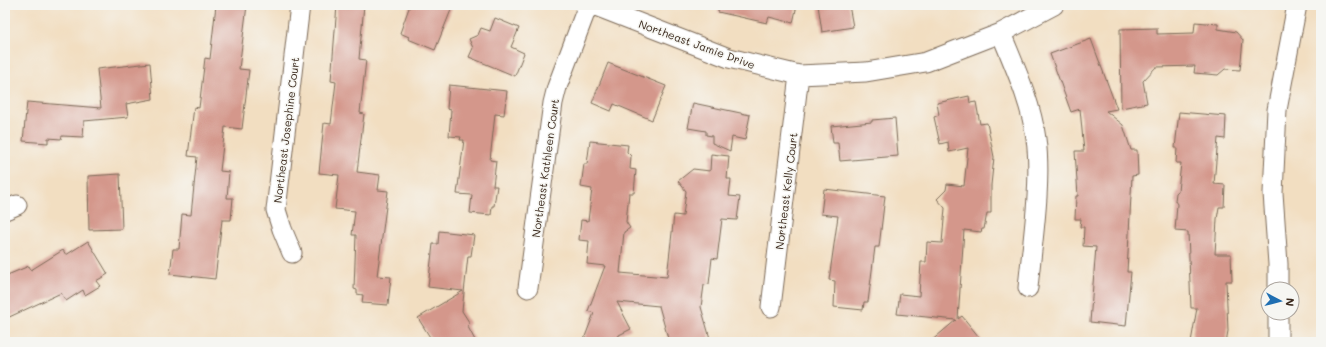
<svg xmlns="http://www.w3.org/2000/svg" width="1326" height="347" font-family="Mali,sans-serif">
	<rect width="100%" height="100%" fill="#f6f6f2"/>
	<filter id="ink" filterUnits="userSpaceOnUse"><feTurbulence type="fractalNoise" baseFrequency=".025" numOctaves="2"/><feDisplacementMap in="SourceGraphic" scale="8" xChannelSelector="R" yChannelSelector="G"/><feConvolveMatrix kernelMatrix="1 2 1 2 8 2 1 2 1" color-interpolation-filters="sRGB"/></filter>
	<filter id="wash" filterUnits="userSpaceOnUse"><feTurbulence type="fractalNoise" baseFrequency=".012" numOctaves="4" result="noise"/><feDisplacementMap in="SourceGraphic" scale="16" xChannelSelector="R" yChannelSelector="G"/><feGaussianBlur stdDeviation="0.9" result="paint"/><feColorMatrix in="noise" values="0 0 0 0 0 0 0 0 0 0 0 0 0 0 0 0 0 1.4 0 .05"/><feComposite in="paint" operator="in"/></filter>
	<g filter="url(#wash)">
		<rect width="100%" height="100%" fill="#f2dec1"/>
		<g id="blocks">
			<path fill="#d4978b" d="M216 5H247L239 69 249 70 242 129 225 127 220 171 229 172 227 198H233L231 220H222L215 279 170 274 173 249H179L182 214 191 215 197 157 188 156 194 107 199 108 205 58 210 59Z
				M337 5H364L359 59 366 60 360 113 364 114 357 172 380 175 378 190 388 191 377 276 391 277 388 305 362 303 363 295 357 294V290L354 289 356 235H352L355 211 335 209 339 175 319 173 324 123 331 124 336 82 331 81Z
				M410 5H453L435 50 408 39 409 37 400 33Z
				M719 5H797L793 23 769 17 767 23 718 12Z
				M818 5H849L853 27 822 32Z
				M495 18 519 28 511 47 524 53 515 76 469 57 473 48 469 39 478 35 481 28 490 31Z
				M1195 22 1218 24V29L1236 32 1243 40 1240 70 1225 69 1218 75 1194 73 1195 66 1156 67 1143 81 1147 103 1121 108 1120 29 1157 28V34L1194 33Z
				M1091 39 1117 109 1106 111 1123 125 1131 150H1137L1138 175 1132 176 1127 272H1131L1126 326 1090 322 1096 247 1083 246 1084 227H1080L1081 219H1075L1076 196H1078L1075 151H1084L1080 109 1071 112 1050 54Z
				M150 63 153 99 126 104 128 117 84 121 83 137 62 136 61 139 48 138V143L23 141 27 102 101 108 97 69Z
				M608 63 666 86 652 120 614 104 611 111 592 103Z
				M449 85 507 91 504 115 495 114 490 160 496 161 493 186H497L494 206H492L491 215 470 213 472 195 457 194 464 140H460L461 137 449 136 451 110 447 109Z
				M969 96 970 103 976 102 980 124 987 123 994 157 991 185V213H987L984 229H982L981 232 964 230 958 319 962 316 983 342H930L956 320 897 314 900 294 919 296 921 262H926L927 242 942 243 945 208 937 199 946 190 947 184 964 186 968 148 949 152 948 142 940 144 934 117 939 115 937 103Z
				M693 103 750 115 745 140 732 137 730 151 712 143V136L706 135V131L688 128Z
				M1179 112 1226 116 1225 139 1218 138 1214 184 1225 185 1224 207H1219L1217 219 1215 254H1231L1232 281H1226L1228 331 1226 342H1191L1197 308H1191L1188 232 1175 231 1177 204 1175 201 1176 193 1178 191 1181 163H1176L1177 148H1175Z
				M895 118 898 156 840 161 838 143H833L831 126 872 122V120Z
				M590 141 628 145 627 152 631 156 630 169 636 170 634 193H629L626 222 630 228 624 232 620 273 667 277 674 215 683 216 686 191 678 181 693 169 710 171 711 154 729 156 727 179H731L729 196 740 197 737 220 722 219 717 259 712 258 709 284 704 285 701 307 711 342H669L659 306 617 302 631 329 619 335 617 342H583L594 313 588 311 605 266 587 264 589 241 579 240 581 220 588 221 592 189 581 187 584 164H587Z
				M120 174 122 229 89 230 88 176Z
				M824 189 885 196 879 247H875L868 302H864L863 310 834 307 835 281 829 280 838 216 821 214Z
				M439 231 474 235 471 256H468L462 311 469 322 468 327 476 342H433L418 318 463 291 428 287 433 244H438Z
				M88 241 108 274 96 281 100 286 85 295 83 290 66 301 61 293 5 319V276L29 266 31 270 63 250 66 255Z"/>
		</g>
	</g>
	<g filter="url(#ink)">
		<use href="#blocks" fill-opacity="0" stroke="#7b6957" stroke-width="1"/>
		<g fill="none" stroke-linecap="round" stroke-linejoin="round">
			<defs>
				<path id="street" d="M593 5 729 58 799 75 866 72 926 62 1001 33 1054 5
					M1001 33C1015 68 1031 102 1036 139 1042 183 1032 244 1028 288
					M5 210 17 205
					M292 253 282 229 276 210 300 5
					M528 288 553 103 557 87 588 5
					M1278 289V264L1273 193 1277 110 1297 5
					M771 307 799 75
					M1278 342V313"/>
			</defs>
			<use href="#street" stroke="#7b6957" stroke-width="21"/>
			<use href="#street" stroke="#fff" stroke-width="19"/>
		</g>
	</g>
	<g text-anchor="middle" dominant-baseline="central" stroke-width="3" stroke-linejoin="round" paint-order="stroke">
		<g font-size="11" fill="#3b2a1e" stroke="#f6f6f2">
			<text transform="translate(697 44) rotate(20)">Northeast Jamie Drive</text>
			<text transform="translate(286 130) rotate(-83)">Northeast Josephine Court</text>
			<text transform="translate(545 168) rotate(-82)">Northeast Kathleen Court</text>
			<text transform="translate(786 191) rotate(-83)">Northeast Kelly Court</text>
		</g>
	</g>
	<rect width="1326" height="347" fill="none" stroke="#f6f6f2" stroke-width="20"/>
	<g transform="translate(1280 301) rotate(97)"><circle r="19" fill="#f6f6f2" stroke="#aba49d"/>
	<path d="M0-3L7 15L0 10L-7 15Z" fill="#1f6fb2"/>
	<text y="-6" font-size="11" font-weight="bold" text-anchor="middle" fill="#3b2a1e">N</text>
	</g>
</svg>
